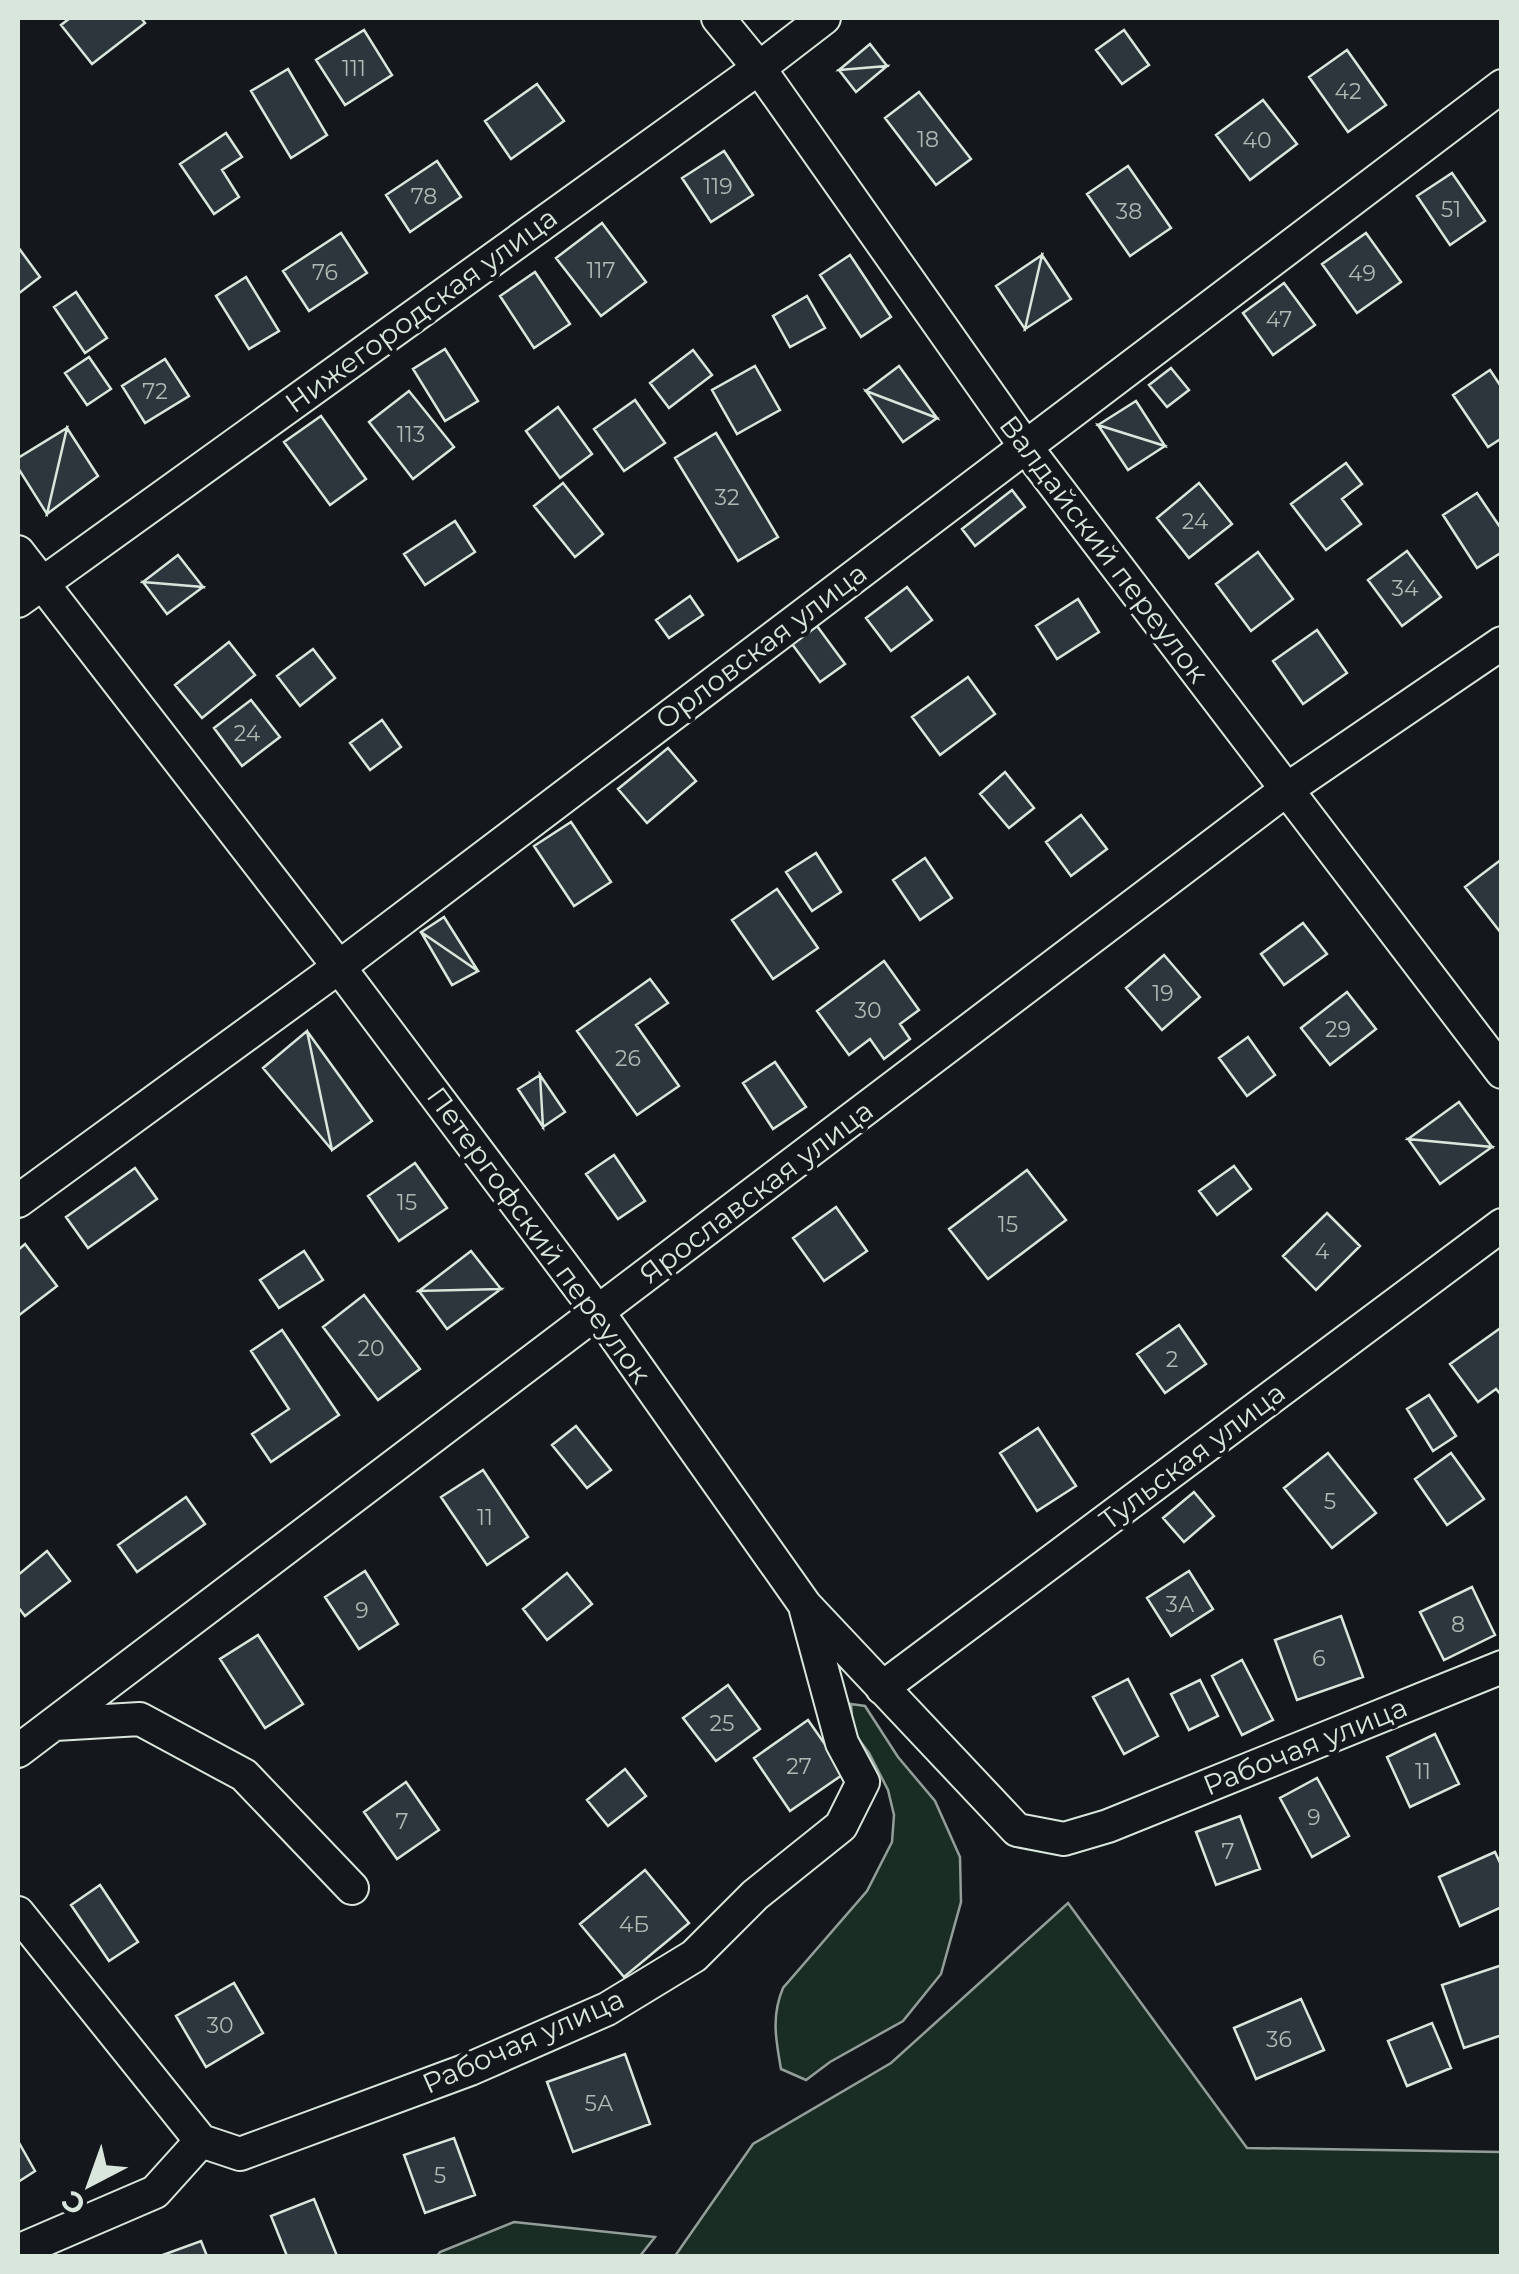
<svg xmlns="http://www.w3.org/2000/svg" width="1519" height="2274" font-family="Montserrat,sans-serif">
	<rect width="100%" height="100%" fill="#14181c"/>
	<path fill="#1a2d24" stroke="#939e99" stroke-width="2.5" d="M851 1704 865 1706 898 1757 935 1801 960 1857 961 1902 941 1974 903 2021 830 2062 806 2080 781 2069C776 2041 771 2016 783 1988L867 1891 892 1842 894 1815 888 1790 869 1753 853 1732Z
		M1068 1903 1247 2148 1501 2152V2256H675L753 2144 891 2063Z
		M514 2222 655 2237 640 2256H437L440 2252Z"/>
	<path fill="#2c363c" stroke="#d8e6dc" stroke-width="2.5" d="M70 18H141L145 23 92 64 61 25Z
		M364 30 392 75 345 105 316 60Z
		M1124 30 1149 65 1122 84 1096 50Z
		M870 44 887 66 839 70Z
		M1347 50 1386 105 1348 132 1309 77Z
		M887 66 856 92 839 70Z
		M288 69 327 135 291 158 251 91Z
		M537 84 564 121 511 159 485 121Z
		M919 92 971 159 936 185 885 118Z
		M1263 100 1297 144 1250 180 1216 135Z
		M226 133 242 157 222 170 239 197 214 214 180 164Z
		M724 151 753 195 711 222 682 178Z
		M437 161 461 197 410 232 386 195Z
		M1128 166 1171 228 1130 256 1087 194Z
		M1452 173 1485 221 1450 245 1417 196Z
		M602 223 646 282 601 316 556 258Z
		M341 233 367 273 309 311 283 271Z
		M1366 233 1401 282 1357 313 1322 264Z
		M18 247 40 277 18 294Z
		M850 255 891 317 861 337 820 275Z
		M1042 255 1025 329 996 286Z
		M1042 255 1071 299 1025 329Z
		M535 272 570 324 534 348 500 296Z
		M246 277 279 331 249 349 216 296Z
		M1284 283 1315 325 1273 355 1243 313Z
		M76 292 107 338 85 353 54 307Z
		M807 296 825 328 790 347 773 316Z
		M445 349 478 401 445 421 413 369Z
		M693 350 712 375 669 408 650 383Z
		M89 357 111 389 87 405 65 373Z
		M165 359 189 396 145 423 122 386Z
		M755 366 780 410 737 434 712 390Z
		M899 366 937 418 866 391Z
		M1171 368 1189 390 1167 407 1149 385Z
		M1490 370 1502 388V438L1488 447 1453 395Z
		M409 391 454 447 413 479 369 422Z
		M866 391 937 418 903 442Z
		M635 400 665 443 624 471 594 429Z
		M1136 401 1165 446 1098 425Z
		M558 407 592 454 560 478 526 431Z
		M321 416 366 479 330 505 284 442Z
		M1098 425 1165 446 1128 470Z
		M67 428 98 476 47 514Z
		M67 428 47 514 18 468V458Z
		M716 433 778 537 738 561 675 458Z
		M1346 463 1362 484 1342 499 1361 524 1326 550 1291 504Z
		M563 483 603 534 575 557 534 506Z
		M1199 483 1232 524 1189 558 1157 518Z
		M1012 490 1025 507 975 546 962 529Z
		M1477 493 1502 530V552L1477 568 1443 515Z
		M455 521 475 552 425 585 404 554Z
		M1407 551 1441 597 1402 626 1368 580Z
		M1258 552 1293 599 1251 631 1216 584Z
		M178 555 203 587 143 582Z
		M143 582 203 587 167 614Z
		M907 587 932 620 891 651 866 618Z
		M690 596 703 615 669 638 656 620Z
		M1078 599 1099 632 1057 659 1036 626Z
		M817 626 845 664 820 682 792 644Z
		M1317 630 1347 673 1303 704 1273 661Z
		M229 642 255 675 202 718 175 685Z
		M313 649 335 678 300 706 277 676Z
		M968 677 995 714 940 755 912 717Z
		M251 700 280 737 242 766 214 728Z
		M382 720 401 747 370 770 350 743Z
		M668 748 696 781 647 823 618 789Z
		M1005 772 1034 808 1009 828 980 794Z
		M1081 815 1107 849 1071 876 1046 842Z
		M571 822 611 882 574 906 534 846Z
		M816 853 841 892 812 911 786 872Z
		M925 858 952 898 920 920 893 880Z
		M1502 859V933H1501L1465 887Z
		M777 889 818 948 773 979 732 920Z
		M444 917 478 971 421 932Z
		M1303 923 1327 954 1284 985 1261 954Z
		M421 932 478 971 452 985Z
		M1164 955 1200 997 1162 1030 1126 988Z
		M884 961 919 1010 900 1024 910 1039 884 1059 870 1039 849 1055 817 1011Z
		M650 979 668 1003 636 1025 679 1086 637 1115 577 1031Z
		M1347 992 1376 1029 1330 1065 1301 1028Z
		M307 1031 372 1121 332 1150Z
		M307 1031 332 1150 263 1068Z
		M1248 1037 1275 1075 1247 1096 1219 1058Z
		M775 1062 806 1107 773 1129 743 1083Z
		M540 1075 565 1112 543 1127Z
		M540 1075 543 1127 518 1089Z
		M1459 1102 1492 1147 1408 1139Z
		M1408 1139 1492 1147 1440 1184Z
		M614 1155 645 1201 618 1219 586 1174Z
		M415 1163 447 1208 399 1241 368 1196Z
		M1234 1166 1251 1189 1217 1215 1199 1191Z
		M135 1168 157 1199 88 1248 66 1217Z
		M1027 1170 1066 1220 988 1279 949 1229Z
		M836 1207 867 1251 824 1281 793 1238Z
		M1327 1213 1360 1246 1316 1290 1283 1256Z
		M25 1244 57 1286 18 1316V1250Z
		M304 1251 323 1280 279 1308 260 1280Z
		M471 1251 501 1289 419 1291Z
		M501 1289 447 1329 419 1291Z
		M364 1295 420 1369 378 1400 323 1327Z
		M1179 1325 1206 1364 1165 1393 1137 1354Z
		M1502 1327V1396L1496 1389 1478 1402 1450 1364Z
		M282 1330 339 1415 271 1462 252 1434 289 1409 251 1351Z
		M1429 1395 1456 1436 1433 1451 1407 1409Z
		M576 1426 611 1470 587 1488 552 1445Z
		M1038 1428 1076 1486 1037 1511 1000 1453Z
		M1328 1453 1376 1513 1332 1548 1284 1488Z
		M1451 1453 1484 1499 1447 1525 1415 1479Z
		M483 1470 528 1537 487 1565 441 1497Z
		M1194 1492 1214 1516 1184 1542 1163 1518Z
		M186 1497 205 1524 137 1572 118 1545Z
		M47 1551 70 1581 25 1616 18 1607V1575Z
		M365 1571 398 1624 359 1649 325 1597Z
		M1189 1571 1213 1609 1171 1636 1147 1598Z
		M567 1573 592 1604 547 1640 523 1609Z
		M1472 1587 1495 1635 1444 1660 1420 1612Z
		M1341 1616 1363 1677 1297 1700 1275 1640Z
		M258 1635 303 1704 265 1728 220 1659Z
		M1242 1660 1273 1720 1242 1735 1212 1676Z
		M1128 1679 1158 1736 1124 1754 1093 1697Z
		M1200 1680 1218 1716 1189 1730 1171 1694Z
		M728 1685 760 1729 716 1761 683 1718Z
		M808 1720 845 1773 790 1811 754 1758Z
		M1435 1734 1459 1784 1410 1807 1387 1757Z
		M625 1769 646 1796 608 1826 587 1800Z
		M1317 1778 1349 1836 1312 1857 1280 1798Z
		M406 1782 439 1830 397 1859 364 1812Z
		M1240 1816 1260 1869 1216 1885 1196 1832Z
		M1495 1852 1502 1867V1907L1460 1926 1439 1877Z
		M645 1870 689 1923 624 1977 580 1924Z
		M100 1885 138 1942 109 1961 71 1905Z
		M1502 1965V2035L1464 2048 1442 1985Z
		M234 1983 263 2033 206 2067 176 2016Z
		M1301 1999 1324 2050 1256 2079 1234 2028Z
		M1432 2023 1451 2068 1407 2086 1388 2041Z
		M625 2054 650 2124 573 2152 547 2082Z
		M454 2138 475 2195 425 2213 404 2155Z
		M18 2141 35 2171 18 2182Z
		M314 2199 337 2256H287L271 2216Z
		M201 2241 207 2256H160Z"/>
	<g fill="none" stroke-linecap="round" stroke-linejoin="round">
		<defs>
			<path id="minor" d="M718 18 759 68 1025 446 1502 1072
				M18 552 339 967 598 1312 805 1605 1017 1830 1064 1839 1108 1826 1502 1667
				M18 601 759 68 824 18
				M18 1201 339 967 1502 86
				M882 1688 1502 1225
				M55 1724 140 1719 244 1775 352 1888
				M18 1751 1286 790 1502 643
				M18 1913 201 2141
				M18 2251 155 2192 201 2141 240 2154 470 2069 607 2009 694 1956 755 1895 841 1826 863 1782 842 1743 806 1610"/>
		</defs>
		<use href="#minor" stroke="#d8e6dc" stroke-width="36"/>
		<use href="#minor" stroke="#14181c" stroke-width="32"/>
	</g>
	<g text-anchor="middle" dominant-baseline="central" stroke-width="8" stroke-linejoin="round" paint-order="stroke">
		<g font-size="22" fill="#adbab4">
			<text x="354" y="68">111</text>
			<text x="1348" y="91">42</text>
			<text x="928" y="139">18</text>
			<text x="1257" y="140">40</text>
			<text x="718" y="186">119</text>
			<text x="424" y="196">78</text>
			<text x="1451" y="209">51</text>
			<text x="1129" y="211">38</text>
			<text x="601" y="270">117</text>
			<text x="325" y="272">76</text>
			<text x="1362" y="273">49</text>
			<text x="1279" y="319">47</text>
			<text x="155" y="391">72</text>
			<text x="411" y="434">113</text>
			<text x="727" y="497">32</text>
			<text x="1195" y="521">24</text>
			<text x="1405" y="588">34</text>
			<text x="247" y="733">24</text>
			<text x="1163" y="993">19</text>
			<text x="868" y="1010">30</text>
			<text x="1338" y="1029">29</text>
			<text x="628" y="1058">26</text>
			<text x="407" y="1202">15</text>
			<text x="1008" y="1224">15</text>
			<text x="1322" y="1251">4</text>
			<text x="371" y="1348">20</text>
			<text x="1172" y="1359">2</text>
			<text x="1330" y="1501">5</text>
			<text x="485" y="1517">11</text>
			<text x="1180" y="1604">3А</text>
			<text x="362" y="1610">9</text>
			<text x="1458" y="1624">8</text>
			<text x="1319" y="1658">6</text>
			<text x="722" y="1723">25</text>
			<text x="799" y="1766">27</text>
			<text x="1423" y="1771">11</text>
			<text x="1314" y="1817">9</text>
			<text x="402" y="1821">7</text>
			<text x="1228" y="1851">7</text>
			<text x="634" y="1924">4Б</text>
			<text x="220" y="2025">30</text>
			<text x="1279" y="2039">36</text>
			<text x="599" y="2103">5А</text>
			<text x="440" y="2175">5</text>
		</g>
		<g font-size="28" fill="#d8e6dc" stroke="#14181c">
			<text transform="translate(421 310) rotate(-36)">Нижегородская улица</text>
			<text transform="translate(1104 549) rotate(53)">Валдайский переулок</text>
			<text transform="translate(761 646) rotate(-37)">Орловская улица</text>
			<text transform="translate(756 1192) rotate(-37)">Ярославская улица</text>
			<text transform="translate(539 1235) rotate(54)">Петергофский переулок</text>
			<text transform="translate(1192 1456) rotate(-37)">Тульская улица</text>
			<text transform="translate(1305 1746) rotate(-22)">Рабочая улица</text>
			<text transform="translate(523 2041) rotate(-24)">Рабочая улица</text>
		</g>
	</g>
	<rect width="1519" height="2274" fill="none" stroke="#d8e6dc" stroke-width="40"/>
	<g transform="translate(90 2184) rotate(221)" stroke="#14181c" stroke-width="8" paint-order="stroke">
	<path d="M0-8L18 38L0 25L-18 38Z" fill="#d8e6dc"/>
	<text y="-15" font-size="28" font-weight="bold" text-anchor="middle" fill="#d8e6dc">С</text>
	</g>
</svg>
